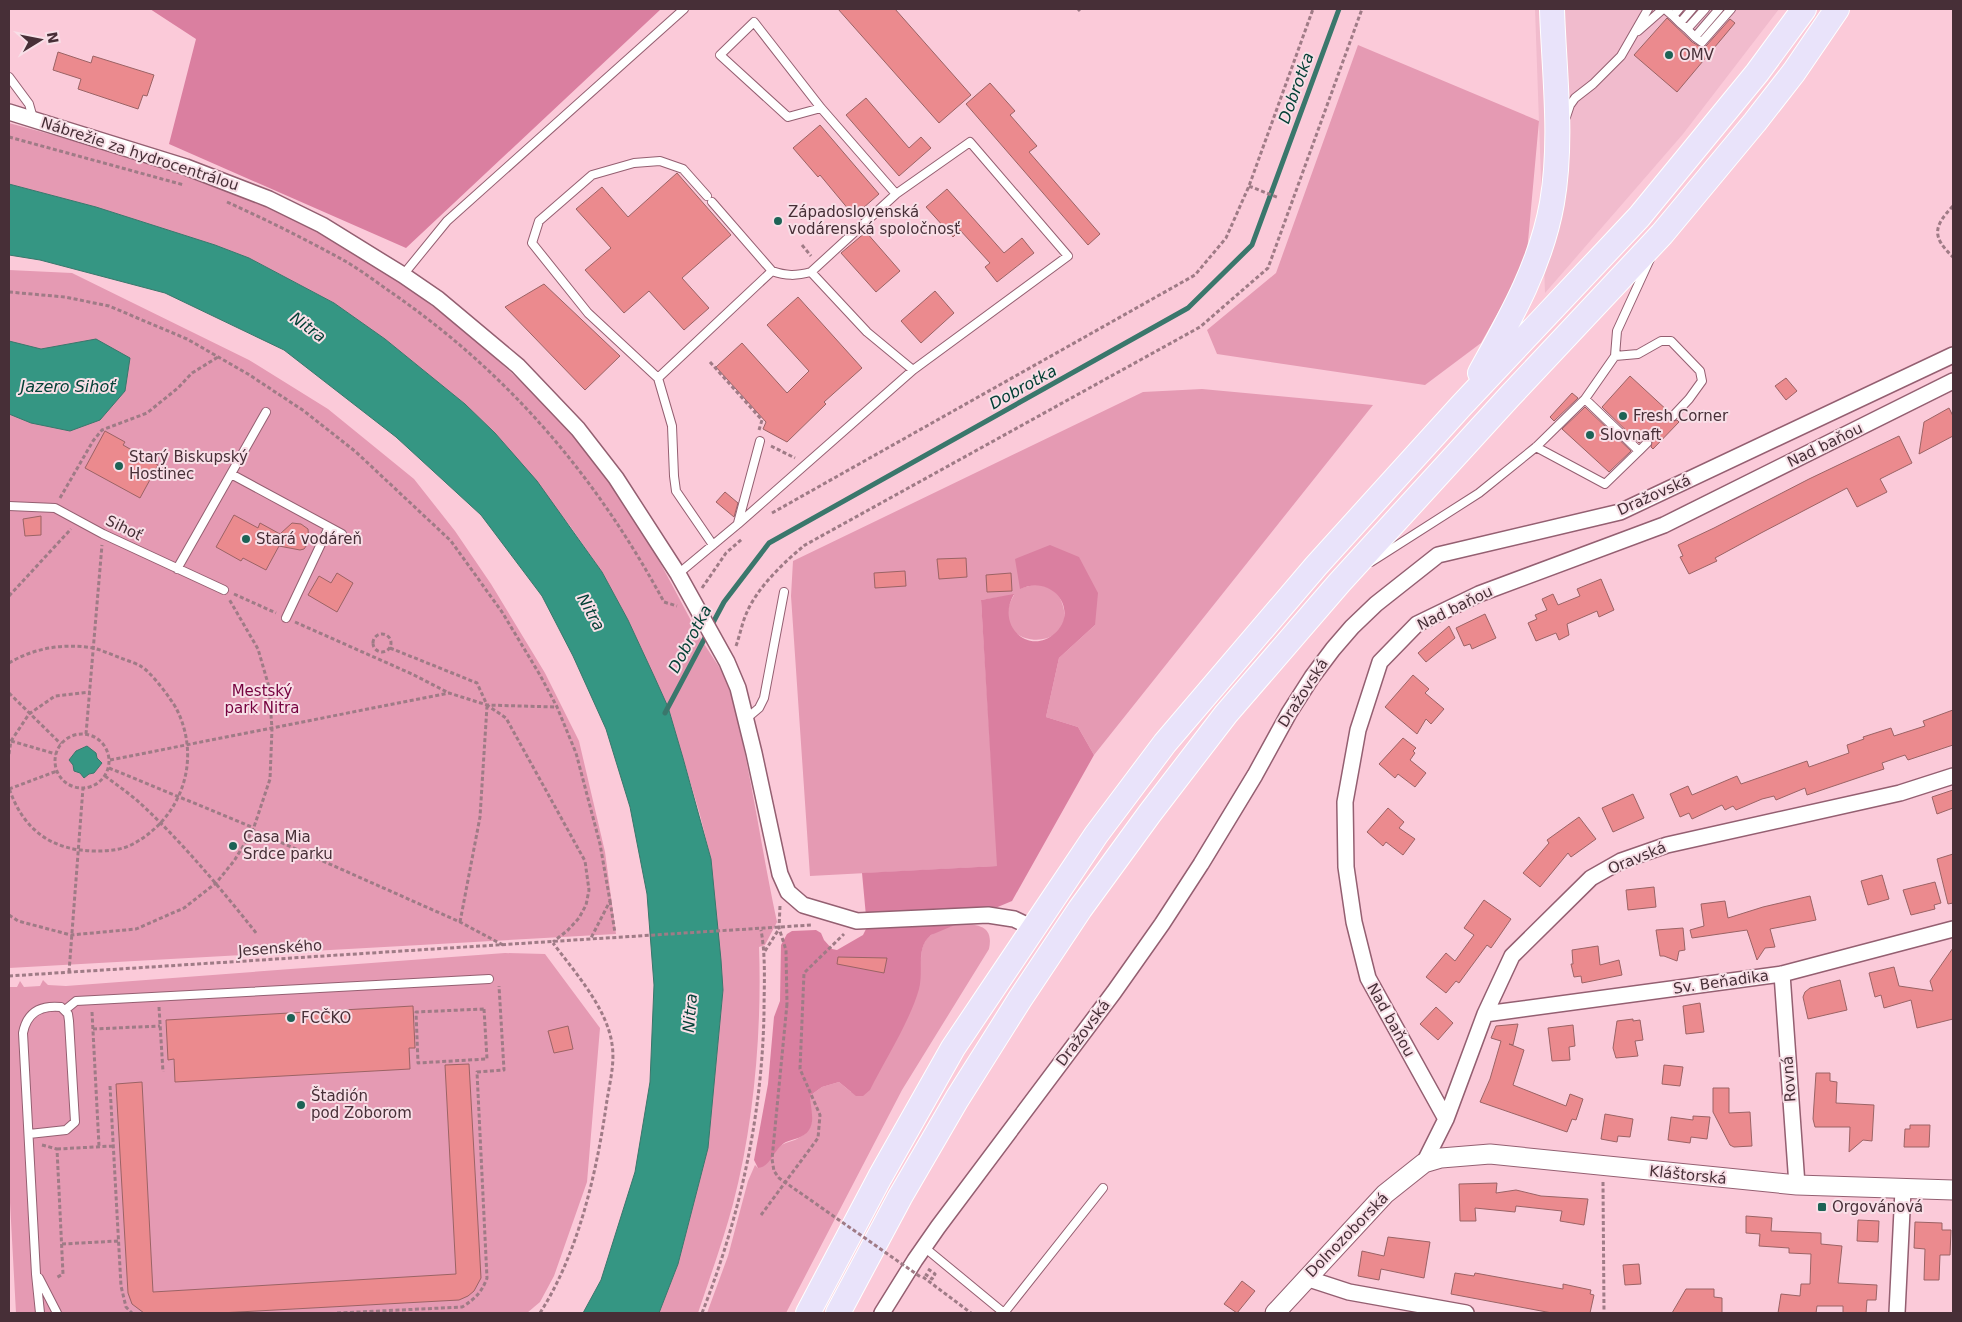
<svg xmlns="http://www.w3.org/2000/svg" width="1962" height="1322" font-family="'DejaVu Sans',sans-serif">
	<rect width="100%" height="100%" fill="#fbcad9"/>
	<path fill="#f1bbcd" d="M1535 9H1779L1683 134 1545 293Z"/>
	<path fill="#e59ab3" d="M1358 45 1539 121 1526 263 1481 343 1425 385 1217 354 1207 330 1276 273Z
		M9 123C90 145 171 167 249 199 350 241 442 306 521 382 545 406 569 429 590 456 633 509 665 571 696 630 704 646 716 660 724 676 733 696 737 719 742 740 755 800 764 862 777 922L765 945 759 947C762 1030 754 1124 733 1204 723 1241 710 1277 698 1313H659L678 1264 708 1148 723 990 711 859 700 815 668 707 628 620 602 572 570 526 495 433 465 404 385 339 334 303 249 258 215 245 96 207 9 184 10 174Z
		M9 270 72 273 249 360 328 409 414 479 455 531 491 584 545 673 579 741 605 852 616 934 9 968Z
		M1202 389 1373 405 1094 755 1078 727 1046 717 1059 658 1095 625 1079 558 1020 589C1038 581 1058 586 1063 606 1077 656 982 649 1014 595L981 600 998 866 810 876 791 596 793 561 1143 392Z
		M959 923C978 925 994 925 989 949L902 1090 786 1313H707L728 1256 748 1181 755 1165 758 1168C769 1164 771 1154 779 1147 785 1142 791 1142 797 1139 820 1127 808 1115 811 1095L822 1087 839 1082 851 1092 921 958C922 932 938 932 959 923Z
		M505 953 545 954 600 1028 587 1182 554 1276 540 1302 527 1313H16L9 1184V987H17L20 981 24 987 40 986 43 980 48 985 66 986Z"/>
	<path fill="#da7fa0" d="M150 9H661L406 248 169 144 196 39Z
		M1050 545 1079 557 1098 593 1095 625 1059 658 1046 717 1078 727 1094 755 1012 901 931 935C915 948 924 970 919 989 910 1021 885 1060 870 1090L863 1096H856L839 1082 822 1087 811 1095C809 1106 816 1120 809 1130 804 1138 793 1139 786 1142 774 1148 771 1167 758 1168L754 1160 768 1084 774 1017 780 1001 781 945 787 934 792 931 816 930 821 933 824 940 832 949 837 950 863 935 867 927 862 873 997 866 981 600 1014 594C995 627 1030 655 1054 634 1080 612 1054 574 1020 589L1015 559Z"/>
	<path fill="#359683" stroke="#3a776c" d="M9 184 96 207 215 245 249 258 334 303 385 339 465 404 495 433 537 481 602 572 628 620 654 676 668 707 683 758 711 859 721 960 723 990 708 1148 678 1264 659 1313H583L601 1280 635 1172 650 1082 654 985 647 894 630 807 606 729 573 656 542 596 481 515 396 437 284 350 165 293 40 260 9 255Z
		M96 339 130 358 125 391 100 420 70 431 31 423 9 414V341L41 349Z
		M87 746 96 753 97 758 102 763 94 773 89 774 84 778 80 773 74 771 73 765 69 760 76 751Z"/>
	<g fill="none" stroke-linecap="round" stroke-linejoin="round">
		<path stroke="#3a776c" stroke-width="5" d="M665 713 724 602 769 543 1188 308 1252 245 1339 9"/>
	</g>
	<path fill="#eb8a8e" stroke="#9b6365" d="M838 9H895L971 95 939 123Z
		M1667 18 1692 42 1702 48 1706 46 1730 19 1735 23 1677 92 1634 55Z
		M58 52 91 63 93 56 154 75 147 96 143 95 138 109 78 89 81 79 53 70Z
		M990 83 1015 111 1010 115 1037 146 1029 152 1100 234 1088 245 966 104Z
		M866 98 909 148 921 137 931 148 899 176 846 115Z
		M820 125 879 194 854 216 820 175 818 177 793 148Z
		M677 173 731 235 682 278 709 308 684 330 649 291 624 313 585 270 611 248 576 209 602 187 628 217Z
		M947 189 1004 253 1022 238 1034 253 997 282 985 267 990 263 960 230 953 237 926 207Z
		M866 232 900 271 876 292 841 253Z
		M544 284 620 356 585 390 505 307Z
		M935 291 954 313 921 343 901 321Z
		M798 297 862 368 824 402 826 404 787 442 763 429 766 422 716 367 742 343 787 393 809 371 767 325Z
		M1630 376 1669 412 1668 417 1670 420 1674 421 1677 420 1679 422 1653 449 1651 447 1652 442 1651 439 1645 438 1639 443 1602 407Z
		M1786 378 1797 391 1786 400 1775 386Z
		M1572 393 1578 398 1554 421 1550 417Z
		M1585 407 1631 451 1609 472 1562 429Z
		M1949 408 1953 416V436L1919 454 1924 422Z
		M105 431 125 442 123 445 158 465 140 498 85 468Z
		M1899 436 1912 463 1880 479 1887 492 1857 507 1847 488 1761 533 1715 558 1717 561 1689 574 1680 557 1683 556 1678 545 1714 528 1809 479Z
		M725 492 738 503 734 517 716 502Z
		M234 515 258 528 260 523 280 534 292 523 301 524 308 529 309 542 304 549 300 550 279 546 266 570 243 558 241 561 216 547Z
		M41 516V535L25 536 23 519Z
		M966 558 967 577 939 579 937 559Z
		M905 571 906 586 875 588 874 573Z
		M337 573 353 583 337 612 308 595 319 576 331 583Z
		M1011 573 1012 591 987 592 986 575Z
		M1601 579 1614 610 1599 617 1597 611 1567 624 1569 635 1559 640 1556 633 1536 641 1528 623 1537 619 1535 615 1547 610 1542 599 1553 594 1558 605 1580 596 1577 589Z
		M1485 614 1496 638 1472 649 1470 644 1464 646 1456 628Z
		M1449 626 1455 638 1426 662 1418 653Z
		M1413 675 1429 689 1425 693 1444 709 1431 724 1426 719 1417 734 1385 707Z
		M1953 710V745L1908 760 1905 755 1882 763 1884 769 1807 795 1805 788 1776 800 1774 796 1762 799 1736 810 1733 806 1725 810 1722 805 1692 819 1689 813 1680 817 1670 794 1688 786 1692 795 1737 776 1741 784 1807 761 1809 767 1849 753 1847 745 1864 739 1863 737 1891 728 1894 736 1925 726 1923 721Z
		M1403 738 1416 748 1413 751 1415 753 1410 760 1426 773 1415 787 1398 774 1395 778 1379 764Z
		M1953 790V808L1937 814 1932 797Z
		M1633 794 1644 818 1613 832 1602 808Z
		M1388 808 1404 822 1399 828 1415 839 1403 855 1386 842 1383 846 1367 832Z
		M1579 817 1596 839 1571 857 1568 853 1540 887 1523 873 1549 843 1547 840Z
		M1953 854V903L1948 904 1937 859Z
		M1882 875 1889 899 1868 905 1861 881Z
		M1935 882 1941 903 1934 905 1935 909 1911 915 1903 890Z
		M1654 887 1656 907 1628 910 1626 890Z
		M1810 896 1816 920 1770 929 1775 947 1765 948 1757 960 1747 930 1692 938 1690 930 1704 926 1701 904 1725 901 1728 918 1763 907Z
		M1484 900 1511 919 1491 948 1487 945 1459 983 1456 981 1446 993 1426 977 1446 953 1455 961 1474 935 1464 928Z
		M1683 928 1685 950 1679 951 1677 961 1664 956H1660L1656 930Z
		M1598 946 1600 965 1619 960 1622 975 1582 983 1581 976 1574 977 1571 964H1573L1572 950Z
		M1953 948V1019L1917 1028 1911 1000 1884 1008 1881 995 1875 997 1869 973 1894 967 1899 986 1933 991 1930 981Z
		M838 957 887 958 884 973 837 964Z
		M1840 980 1847 1010 1808 1019 1803 997 1805 992 1810 988Z
		M1700 1003 1704 1032 1686 1034 1683 1006Z
		M413 1006 415 1048H409L410 1069 175 1082 174 1059 168 1060 166 1020Z
		M1436 1007 1453 1023 1438 1040 1420 1024Z
		M1633 1019V1021L1640 1020 1643 1040 1635 1041 1638 1056 1616 1058 1613 1048 1617 1021Z
		M1518 1024 1513 1045 1509 1044 1524 1050 1513 1085 1566 1106 1570 1094 1583 1099 1576 1120 1572 1119 1567 1132 1480 1102 1490 1079 1501 1041 1491 1038 1496 1026Z
		M1573 1025 1575 1046 1569 1047 1570 1060 1552 1061 1548 1028Z
		M568 1026 573 1049 554 1053 548 1031Z
		M469 1064 481 1278 474 1291 468 1296 459 1300 220 1313H144L132 1304 128 1293 116 1084 142 1082 153 1292 456 1274 445 1065Z
		M1664 1065 1683 1067 1680 1086 1662 1084Z
		M1816 1073H1830V1081L1837 1082 1836 1103 1874 1105 1872 1141 1863 1140 1849 1152 1850 1127H1815L1813 1119Z
		M1713 1088H1729V1113L1750 1112 1752 1146 1734 1147 1730 1145 1713 1112Z
		M1605 1114 1633 1119 1630 1137 1618 1136 1617 1142 1601 1139Z
		M1693 1116 1710 1117 1707 1139 1691 1137 1690 1143 1668 1140 1671 1117 1693 1120Z
		M1910 1125H1930L1929 1147H1904L1905 1129H1910Z
		M1497 1183 1496 1193 1516 1190 1541 1196 1588 1199 1584 1225 1560 1221 1562 1211 1516 1206 1515 1212 1475 1208 1476 1221H1460L1459 1184Z
		M1746 1216 1772 1218 1771 1231 1821 1233V1244L1842 1246 1838 1283 1877 1285 1876 1300H1867L1866 1313H1843V1306H1817L1816 1313H1778L1781 1294 1800 1296 1801 1284H1810L1811 1254 1789 1253V1248L1759 1246 1760 1234 1746 1233Z
		M1858 1220 1879 1221 1878 1242 1857 1241Z
		M1915 1222 1942 1223V1230H1951L1950 1255H1940L1939 1280H1924L1925 1249 1914 1248Z
		M1388 1237 1430 1242 1424 1278 1381 1269 1379 1280 1358 1276 1362 1251 1384 1256Z
		M1639 1264 1641 1284 1625 1285 1623 1265Z
		M1455 1273 1474 1276 1475 1273 1563 1289V1284L1591 1290 1590 1294 1594 1295 1590 1313H1552L1451 1294Z
		M1242 1281 1255 1291 1237 1313 1224 1304Z
		M1686 1289H1714V1297L1722 1298V1313H1672Z"/>
	<g fill="none" stroke-linecap="round" stroke-linejoin="round">
		<defs>
			<path id="service" d="M1665 9 1673 16 1679 9
				M1673 16 1680 23 1692 9
				M1680 23 1687 29 1705 9
				M1687 29 1695 37 1719 9
				M1638 31 1663 9
				M1695 37 1702 42 1731 9
				M9 77 29 104 33 118
				M821 108 788 117 720 55 754 22 821 108 896 194
				M1566 117 1570 105 1575 98 1593 84 1621 56 1648 9
				M712 202 772 271
				M403 275 447 221 684 9
				M1615 356 1638 354 1661 341H1671L1700 371 1702 381 1689 399 1673 416
				M658 378 588 313 532 243 539 221 592 175 634 163 660 161 683 169 707 196
				M1585 399 1639 451 1647 443
				M1536 447 1605 484 1639 451
				M231 474 342 534
				M9 506 55 508 103 534 224 590
				M738 523 760 441
				M713 545 676 491 674 476 672 426 658 378 772 271C786 276 796 276 811 272
				M1371 562 1479 493 1536 447 1585 399 1615 356 1617 331 1650 259
				M177 569 266 412
				M678 574 738 524 913 370 867 332 811 272 896 194 970 142 1068 256 913 370
				M286 618 329 527
				M746 719 759 708 764 698 784 592
				M65 1010 76 1001 489 979
				M29 1134 66 1130 75 1122 69 1021 68 1014 61 1007C41 1005 27 1012 23 1033L36 1274 40 1313
				M924 1247 1004 1313 1103 1188
				M39 1278 57 1313"/>
			<path id="minor" d="M9 112 186 167 269 199 322 225 403 275 438 299 518 366 578 429 616 478 678 574 727 662 738 688 754 753 780 874 788 892 803 905 857 921 988 915 1014 919 1033 928
				M1782 974 1797 1185
				M1485 1014 1782 974 1953 929
				M1446 1119 1368 978 1354 922 1346 867 1345 802 1358 730 1380 662 1417 624 1479 594 1664 525 1953 381
				M1424 1163 1446 1119 1485 1014 1512 956 1591 878 1621 861 1667 845 1900 793 1953 776
				M1306 1278 1349 1292 1466 1313
				M882 1313 915 1260 938 1227 1114 992 1162 924 1201 864 1255 775 1289 713 1312 677 1333 649 1352 627 1376 604 1438 555 1620 512 1953 355
				M1897 1313 1903 1190"/>
			<path id="tertiary" d="M1275 1313 1385 1194 1424 1163 1441 1158 1490 1154 1797 1185 1953 1190"/>
			<path id="primary" d="M1480 373C1510 319 1541 265 1552 203 1563 139 1554 72 1552 9
				M808 1313 880 1177 953 1048 1096 835 1165 743 1316 566 1461 406 1639 217 1757 73 1804 9
				M838 1313 900 1197 957 1099 1020 999 1080 909 1150 813 1226 714 1340 582 1509 397 1662 234 1755 122 1794 72 1837 9"/>
		</defs>
		<use href="#service" stroke="#945f71" stroke-width="10"/>
		<use href="#minor" stroke="#945f71" stroke-width="18"/>
		<use href="#tertiary" stroke="#945f71" stroke-width="21"/>
		<use href="#primary" stroke="#fff" stroke-width="26"/>
		<path stroke="#9f7b86" stroke-width="3" stroke-dasharray="4 2.5" stroke-linecap="butt" d="M1078 9 1080 11
			M9 137 184 185
			M1249 186 1279 198
			M227 202C267 220 307 240 345 261 362 271 379 284 395 295 511 376 597 478 664 602L677 606
			M1953 206C1933 227 1932 237 1953 257
			M802 245 811 256
			M9 292 65 297 109 306 187 339 248 374 304 411 356 452 451 541 502 612 540 675 557 707 576 753 600 844 610 901 591 938
			M710 362 762 420 759 430
			M771 446 795 458
			M60 498 93 441 102 430 147 413 178 388 192 373 218 357
			M772 513 1195 275 1226 238 1249 186 1313 9
			M702 588 726 553 742 539
			M234 594 276 613
			M9 596 71 529
			M295 622 412 674 449 693
			M373 643a9 9 0 1 1 18 0a9 9 0 1 1-18 0Z
			M736 646C740 635 742 623 747 612 758 587 784 562 805 545L1200 327 1268 268 1362 9
			M390 648 477 683 487 705 506 718 585 861 589 890 586 905 579 918 568 930 553 942
			M9 663C34 648 64 643 93 648 102 650 112 655 121 658 128 661 136 663 142 667 151 672 171 699 176 708 202 758 183 817 133 844 122 850 109 851 96 851 52 851 23 830 9 788
			M9 693 61 744
			M55 761a27 27 0 1 1 54 0a27 27 0 1 1-54 0Z
			M86 734 102 545
			M11 741 56 754
			M9 754 11 741 29 714 55 696 90 692
			M110 760 449 693 487 705 556 707
			M109 768 252 827 253 830 460 922 503 945
			M105 776C117 785 130 794 141 804 184 844 221 889 257 934
			M9 789 57 771
			M610 901 615 933
			M780 906 779 928 786 950 787 1004
			M9 915 18 921 71 935 136 929 184 908 216 883 234 861 253 830 270 779 272 729 269 687 258 649 229 599
			M460 922 480 817 487 706
			M765 951 779 929
			M69 972 83 788
			M9 976 811 925
			M159 1007 163 1072
			M484 1009 487 1059 418 1063 416 1012Z
			M92 1012 99 1146
			M93 1029 160 1026
			M110 1086 121 1286 126 1307 132 1313
			M42 1145 57 1149 63 1274 56 1278
			M57 1149 113 1146
			M1603 1182 1604 1313
			M761 1215 818 1138 820 1115 800 1069 804 973 844 934
			M62 1244 118 1241
			M928 1269 935 1274 934 1276
			M925 1274 932 1279 934 1276
			M923 1277 971 1313
			M337 1313 462 1307C475 1299 482 1292 487 1278L477 1072 504 1070 499 986
			M540 1313C579 1252 597 1171 607 1100 610 1082 615 1062 612 1044 607 1008 574 971 553 943
			M702 1313C740 1217 762 1116 764 1013 764 985 766 957 761 930"/>
		<use href="#service" stroke="#fff" stroke-width="8"/>
		<use href="#minor" stroke="#fff" stroke-width="15"/>
		<use href="#tertiary" stroke="#fff" stroke-width="19"/>
		<use href="#primary" stroke="#e9e3fa" stroke-width="24"/>
		<path stroke="#9f7b86" stroke-width="3" stroke-dasharray="4 2.5" stroke-linecap="butt" d="M787 1004 772 1159 774 1171 779 1178 922 1278"/>
	</g>
	<g fill="#1d6356" stroke="#f8dfe7" stroke-width="2">
		<circle cx="1669" cy="55" r="5"/>
		<circle cx="778" cy="221" r="5"/>
		<circle cx="1623" cy="416" r="5"/>
		<circle cx="1590" cy="435" r="5"/>
		<circle cx="119" cy="466" r="5"/>
		<circle cx="246" cy="539" r="5"/>
		<circle cx="233" cy="846" r="5"/>
		<circle cx="291" cy="1018" r="5"/>
		<circle cx="301" cy="1105" r="5"/>
		<rect x="1817" y="1202" width="10" height="10" rx="2.5"/>
	</g>
	<g text-anchor="middle" dominant-baseline="central" stroke-width="4" stroke-linejoin="round" paint-order="stroke">
		<g font-size="15" fill="#472f37" stroke="#f8dfe7" text-anchor="start">
			<text x="1679" y="55">OMV</text>
			<text x="788" y="212">Západoslovenská<tspan x="788" dy="17">vodárenská spoločnosť</tspan></text>
			<text x="1633" y="416">Fresh Corner</text>
			<text x="1600" y="435">Slovnaft</text>
			<text x="129" y="457">Starý Biskupský<tspan x="129" dy="17">Hostinec</tspan></text>
			<text x="256" y="539">Stará vodáreň</text>
			<text x="243" y="837">Casa Mia<tspan x="243" dy="17">Srdce parku</tspan></text>
			<text x="301" y="1018">FCČKO</text>
			<text x="311" y="1096">Štadión<tspan x="311" dy="17">pod Zoborom</tspan></text>
			<text x="1832" y="1207">Orgovánová</text>
		</g>
		<g font-size="15" fill="#472f37" stroke="#f8dfe7">
			<text transform="translate(140 154) rotate(18)">Nábrežie za hydrocentrálou</text>
			<text transform="translate(1825 445) rotate(-26)">Nad baňou</text>
			<text transform="translate(1654 495) rotate(-24)">Dražovská</text>
			<text transform="translate(124 528) rotate(26)">Sihoť</text>
			<text transform="translate(1455 608) rotate(-26)">Nad baňou</text>
			<text transform="translate(1303 693) rotate(-57)">Dražovská</text>
			<text transform="translate(1637 858) rotate(-22)">Oravská</text>
			<text transform="translate(280 948) rotate(-4)">Jesenského</text>
			<text transform="translate(1721 982) rotate(-8)">Sv. Beňadika</text>
			<text transform="translate(1391 1020) rotate(61)">Nad baňou</text>
			<text transform="translate(1083 1033) rotate(-53)">Dražovská</text>
			<text transform="translate(1789 1079) rotate(-94)">Rovná</text>
			<text transform="translate(1688 1175) rotate(6)">Kláštorská</text>
			<text transform="translate(1347 1235) rotate(-46)">Dolnozoborská</text>
		</g>
		<g font-size="15" fill="#75023f" stroke="#f8dfe7">
			<text x="262" y="691">Mestský<tspan x="262" dy="17">park Nitra</tspan></text>
		</g>
		<g font-size="16" font-style="italic" fill="#044036" stroke="#f8dfe7">
			<text transform="translate(1296 88) rotate(-70)">Dobrotka</text>
			<text transform="translate(308 327) rotate(36)">Nitra</text>
			<text x="68" y="386">Jazero Sihoť</text>
			<text transform="translate(1023 387) rotate(-29)">Dobrotka</text>
			<text transform="translate(591 612) rotate(61)">Nitra</text>
			<text transform="translate(690 639) rotate(-62)">Dobrotka</text>
			<text transform="translate(690 1013) rotate(-85)">Nitra</text>
		</g>
	</g>
	<rect width="1962" height="1322" fill="none" stroke="#472f37" stroke-width="20"/>
	<g transform="translate(40 40) rotate(80)" stroke="#f8dfe7" stroke-width="4" paint-order="stroke">
	<path d="M0-4L9 19L0 12L-9 19Z" fill="#472f37"/>
	<text y="-8" font-size="14" font-weight="bold" text-anchor="middle" fill="#472f37">N</text>
	</g>
</svg>
